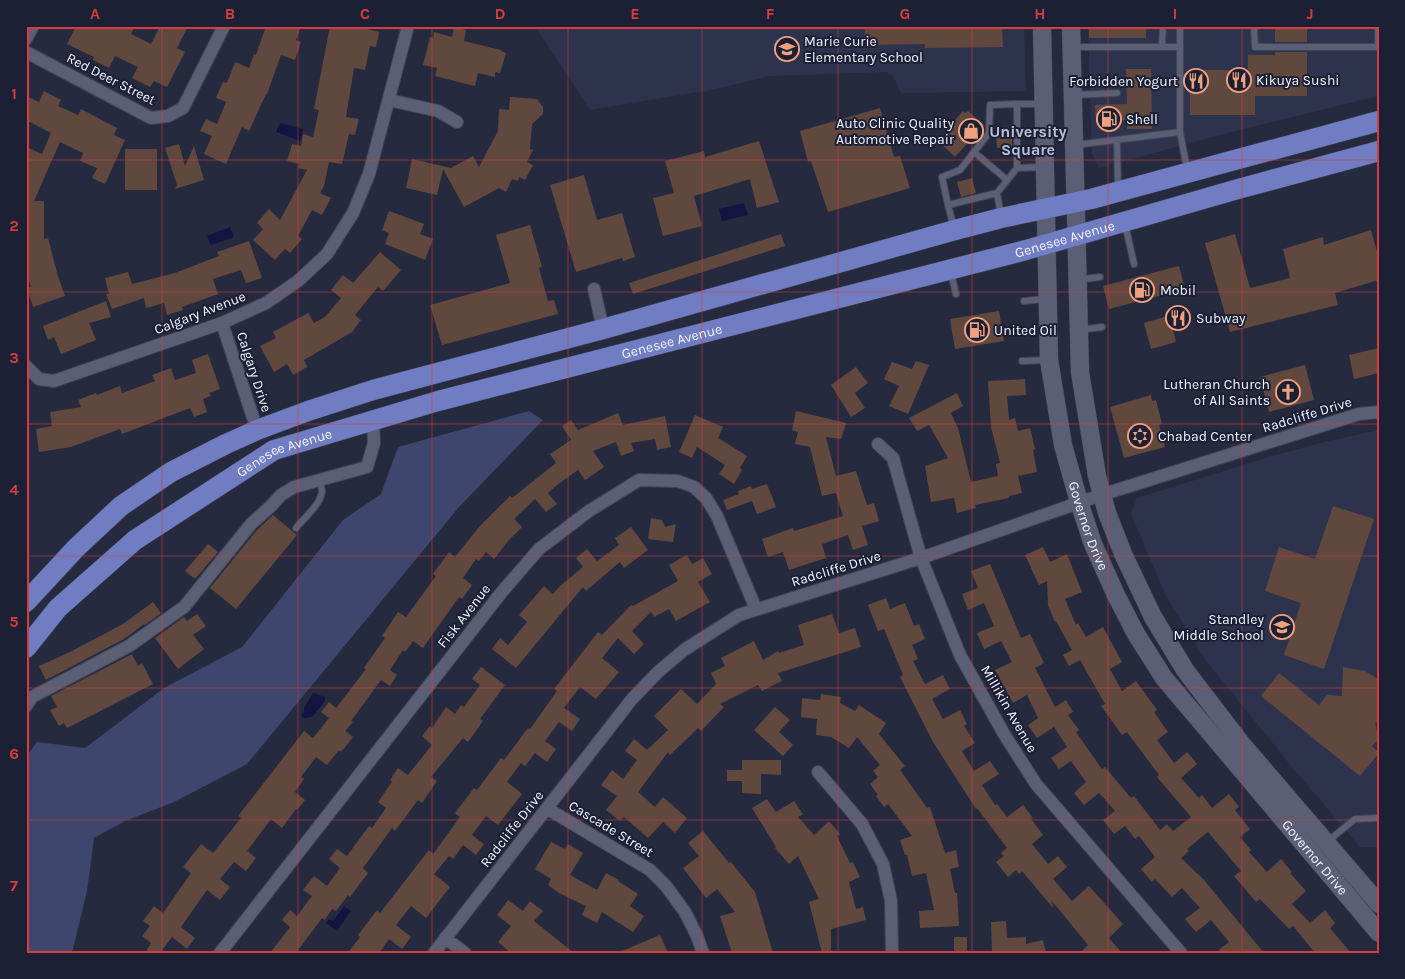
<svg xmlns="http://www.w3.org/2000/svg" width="1405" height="979" font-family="Karla,sans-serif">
	<rect width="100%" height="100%" fill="#262a3e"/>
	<path fill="#2e334d" d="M535 26H1024L1026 91 901 93 893 76 887 72 770 76 711 90 590 110Z
		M1088 26H1379V96L1235 131 1099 168 1092 153Z
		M1379 430V847H1360L1292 767 1204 658 1166 596 1131 514 1137 498 1272 456 1328 441Z"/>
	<path fill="#3f466e" d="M529 411 543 420 459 507 247 764 174 802 125 821 94 838 87 891 72 953H26V757L37 742 85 748 164 688 242 647 343 520 381 494 398 447Z"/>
	<path fill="#121442" d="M280 123 303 129 300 141 276 132Z
		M744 203 748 215 722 221 719 209Z
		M230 227 234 237 211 245 207 236Z
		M313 693 325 697V701L312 717 304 718 301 716 302 713 304 711V708Z
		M344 906 351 911 337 931 326 923 329 919 333 921Z"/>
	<path fill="#61483e" d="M76 26H135L131 34 151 44 160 26H188L177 48 185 52 167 87 154 81 150 87 132 78 138 67 115 56 109 68 93 60 94 57 67 44Z
		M266 26H301L296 40 301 42 295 60 281 55 267 94H266L249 131 242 127 226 164 204 154 212 136 200 131 206 119 217 124 226 102 216 98 223 82 227 83 235 62 249 68 254 54 256 55Z
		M330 26H367V29L379 32 376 47 370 46 365 70 354 68 346 117 359 119 355 135 349 134 342 164 329 162 324 186 320 193 331 198 322 215 312 210 298 236 302 239 290 253 285 249 275 260 253 240 263 229 257 223 269 209 280 220 307 170 298 168 299 164 287 161 292 144 301 146 303 134 313 137 319 110 314 109Z
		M865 26H1002L1003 47 925 48V44L868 45V42H865Z
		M1089 26H1146V38H1089Z
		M1275 26H1307V42H1275Z
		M454 27 466 30 464 41 501 50V51L506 53 500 73 495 72V77L478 73 475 86 435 76 437 68 423 65 430 37 433 38 434 32 452 37Z
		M1275 52H1307V96H1255V115H1190V70H1248V55H1275Z
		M1126 69H1151L1152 129H1127V120L1096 121 1095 105 1127 104Z
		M44 91 61 100 58 106 78 115 81 109 117 128 114 135 125 140 105 184 92 178 97 168 80 161 83 153 60 142 34 201H44V239L48 238 58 276 65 296 33 307 27 288 31 287 26 269V147L42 154 51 133 26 120V96L39 102Z
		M510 97 537 99 543 107V114L532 124 530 149 533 150 527 162 533 165 525 180 519 177 518 181 512 179 506 192 499 188 464 207 443 169 437 195 406 188 412 159 451 168 473 156 479 167 498 131 499 109 509 110Z
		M880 108 894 157 900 156 910 188 828 212 811 161 808 162 800 131Z
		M963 111 965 113 968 111 984 125 955 157 939 142 948 133 946 130Z
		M1012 132V147L997 148 996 133Z
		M759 141 779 202 757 208 750 179 694 196 702 226 663 236 653 198 674 193 665 161 704 151 705 157Z
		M179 144 185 166 194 146 204 180 175 189 177 185 165 148Z
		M125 149H157V190H125Z
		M584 175 597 220 622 213 635 257 623 261 622 258 576 272 550 185Z
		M972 178 976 193 961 197 957 182Z
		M389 211 424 224 420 234 433 239 425 260 385 244 389 233 382 230Z
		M530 225 542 267 539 268 548 301 554 300 558 314 442 345 430 305 510 283 496 235Z
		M1371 230 1379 259V280L1335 293 1338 305 1230 332 1205 243 1235 234 1250 288 1290 278 1283 249 1323 237 1324 245Z
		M781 234 785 246 633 294 629 283Z
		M249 241 262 278 246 283 241 270 213 279 218 294 182 307 183 310 167 315 164 303 146 308 144 298 112 309 106 294H109L105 278 128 272 132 284 175 273 219 256 217 252Z
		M380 252 401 270 383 291 378 287 355 315 361 320 352 332 304 360 307 367 293 375 287 364 274 372 260 346 276 338 273 332 308 313 314 323 325 317 341 298 331 290 343 275 353 283Z
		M1179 266 1185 289 1109 309 1103 286Z
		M106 301 111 317 89 323 96 340 61 354 54 337 48 340 43 326Z
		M999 311 1004 341 955 349 950 319Z
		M1178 313 1182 328 1173 330 1176 342 1151 349 1144 323Z
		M1379 348V373L1354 379 1349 355Z
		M208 354 220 389 209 393 211 396 203 399 207 412 194 417 190 408 122 434 120 429 71 447 39 452 36 429 52 426 50 412 81 407 78 400 96 393 97 395 120 386 122 393 155 381 152 375 171 368 175 380 196 373 192 360Z
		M916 361 929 365 908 414 889 406 899 386 884 379 892 362 912 369Z
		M1305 365 1314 400 1269 412 1260 377Z
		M856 367 868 383 855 393 865 408 851 417 831 385Z
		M1025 379 1026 395 1007 396 1009 420 1015 418 1018 431 1030 428 1035 449 1033 450 1037 472 1018 476 1022 493 1009 496V498L975 505 976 508 957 513 954 498 931 502 925 466 948 458 929 425 917 431 909 418 957 393 963 406 951 413 958 428 971 482 998 476 996 464 1000 463 991 427 988 381Z
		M1151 395 1152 401 1156 400 1162 424 1159 425 1165 447 1124 458 1110 407Z
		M796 411 846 423 841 439 826 437 836 476 856 471 867 505 874 503 879 521 862 526 868 545 853 550 848 535 822 544 826 558 789 570 783 552 768 557 762 539 793 528 794 531 843 516 836 493 822 496 810 447 795 444 798 432 792 430Z
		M618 413 623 425 665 416 671 447 657 450 655 439 631 443 634 451 621 456 616 442 593 451 604 467 585 480 578 470 557 485 548 493 557 504 546 512 535 499 514 519 522 527 508 541 494 559 486 552 479 561 476 559 463 578 472 585 462 599 459 597 423 648 413 641 405 652 403 650 390 670 397 675 390 686 381 680 351 721 353 722 345 731 353 737 341 752 339 750 327 765 316 757 301 777 304 779 295 792 305 800 297 810 296 809 282 828 271 819 247 851 256 858 246 871 234 862 220 879 230 887 220 900 207 890 181 927 195 938 187 949 172 937 160 953H145L151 943 142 936 150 926 143 921 154 906 163 913 191 873 183 867 201 844 213 853 241 818 238 816 256 793 304 731 313 738 329 718 321 712 329 702 336 708 366 669 364 668 385 638 382 636 398 612 406 617 436 576 433 574 449 552 455 557 479 527 510 496 512 498 556 463 550 454 571 440 562 426 571 420 578 430Z
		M695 415 723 427 718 438 747 456 740 468 742 470 734 484 719 474 725 465 697 447 692 458 679 452Z
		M767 484 776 507 757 514 752 501 727 510 723 500 739 494 738 491 751 486 752 489Z
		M1333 506 1374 519 1324 669 1284 655 1301 603 1265 591 1279 547 1315 559Z
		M273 515 297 535 236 609 210 588 257 530Z
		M651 518 662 520 665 527 676 524 673 542 648 539Z
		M631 527 648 550 624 568 620 562 586 591 583 587 516 668 492 649 500 638 508 645 527 622 519 615 544 586 553 594 560 586 583 567 576 558 587 549 597 561 619 545 615 538Z
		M208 544 218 552 195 579 185 571Z
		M1043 547 1050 562 1067 554 1082 592 1065 599 1076 625 1078 623 1086 637 1103 627 1122 662 1110 669 1122 691 1136 681 1157 710 1154 712 1168 732 1157 740 1174 763 1187 752 1197 764 1181 778 1199 798 1202 795 1212 808 1229 794 1239 807 1235 810 1250 829 1240 837 1251 850 1249 852 1267 872 1281 859 1292 872 1290 873 1306 891 1292 904 1310 923 1325 910 1335 923 1330 928 1351 953H1315L1293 926 1289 929 1260 899 1256 902 1234 876 1241 871 1208 832 1187 849 1189 851 1181 858 1204 880 1264 953H1215L1229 942 1211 920 1196 932 1185 919 1200 908 1182 888 1172 897 1155 879 1152 882 1141 869 1155 857 1139 836 1135 839 1125 826 1114 834 1103 820 1115 811 1099 793 1084 805 1074 793 1086 782 1071 761 1059 769 1051 758 1067 747 1054 727 1037 738 1028 725 1038 718 1027 695 1013 703 995 670 1012 662 1001 641 984 649 977 633 994 626 984 603 968 610 962 594 978 588 971 571 990 564 1021 638 1030 634 1044 663 1035 668 1055 707 1066 700 1073 712 1068 715 1079 730 1076 732 1102 769 1105 767 1131 798 1134 796 1160 830 1167 824 1173 831 1191 817 1157 777 1159 775 1127 732 1122 735 1101 706 1105 704 1080 660 1069 666 1063 655 1072 650 1056 621 1055 622 1048 605 1047 581 1039 585 1025 555Z
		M687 555 692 564 703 558 712 574 698 582 710 602 676 621 669 609 654 617 651 612 632 631 644 644 634 654 618 638 602 658 619 672 596 699 580 687 564 708 580 719 572 731 559 722 545 741 556 749 547 762 535 753 525 766 521 763 507 782 522 794 498 825 486 816 472 835 484 844 476 855 463 845 453 859 449 856 434 874 450 887 426 918 411 906 396 925 411 937 402 949 389 939 379 953H348L360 937 358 935 377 910 380 913 429 850 433 854 460 817 455 813 474 788 477 790 501 758 504 760 528 728 530 729 557 691 554 689 598 632 602 635 631 605 633 606 678 581 669 565Z
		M886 598 890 609 905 603 914 626 919 624 925 639 912 645 918 659 913 661 925 684 943 675 950 689 932 699 943 719 960 710 967 724 964 726 975 743 962 751 974 771 990 761 999 774 982 785 995 805 997 804 1007 817 1023 805 1033 818 1031 819 1043 835 1032 844 1048 864 1058 856 1067 867 1053 879 1072 901 1089 886 1123 924 1109 938 1122 953H1080L1088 945 1052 901 1053 908 1022 871 1019 874 1016 870 1008 877 996 862 1004 856 1001 853 1007 848 977 808 976 809 933 742 900 677 903 675 884 629 878 631 868 605Z
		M153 602 161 613 145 625 144 624 124 639 46 680 39 666 70 652 123 624Z
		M197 614 206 626 193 635 204 649 178 669 155 638 184 617 187 621Z
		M832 614 839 633 855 628 861 647 778 673 782 681 762 691 758 685 720 704 724 707 701 731 698 728 670 755 668 752 638 792 655 807 663 797 687 818 675 833 663 822 648 838 624 817 620 821 606 810 617 796 601 785 612 770 623 779 637 760 625 751 634 739 647 750 668 730 654 716 681 689 697 704 716 684 711 673 725 666 721 658 754 641 763 660 778 651 779 653 804 645 798 625Z
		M132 654 138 666 142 663 153 684 67 728 64 723 59 726 50 710 57 707 51 696Z
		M481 667 505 685 480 719 483 721 468 742 463 738 431 777 437 781 422 803 418 800 395 831 392 828 363 868 368 873 350 897 348 895 336 911 332 909 325 920 322 918 296 953H270L290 927 282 920 290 910 297 916 312 896 303 890 314 876 327 886 340 868 329 859 337 849 347 856 369 826 372 828 386 808 378 802 392 782 390 780 398 768 408 775 432 745 422 736 430 726 432 728 446 707 455 714 461 705 464 707 480 685 472 679Z
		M1343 667 1365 671 1379 680V722L1375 723 1379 738 1372 746 1379 753 1360 776 1261 696 1279 673 1319 705 1327 695 1342 696Z
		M821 694 841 697 840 703 855 711 859 705 886 723 879 734 905 766 900 770 927 808 930 807 945 853 956 850 959 867 950 869 955 893H957L959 926 920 928 919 911 934 910 926 873 912 876 907 855H905L900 840 912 836 888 804 884 807 876 796 878 795 870 784 878 777 873 771 880 765 857 737 849 748 831 737 816 735 817 719 801 717 802 698 820 700Z
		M775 707 790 720 779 732 793 745 783 756 754 730Z
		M742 760H781V775L761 774V794L742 793V781H727V770H742Z
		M767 799 776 812 794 801 803 814 798 817 814 835 829 821 840 834 837 836 850 863 853 862 860 877 849 882 856 909 863 907 866 920 831 929V953H822L809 902 819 899 798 856 789 864 775 848 776 847 752 808Z
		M703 831 729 863 731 862 755 892 773 953H732L720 916 735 912 717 889 706 898 683 868 699 856 688 843Z
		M551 842 565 849 568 844 583 853 570 875 597 890 606 873 619 880 618 881 638 894 630 906 644 916 633 932 602 912 597 923 582 915 586 906 559 893 548 885 551 879 535 869Z
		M508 900 523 911 530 901 543 911 534 921 574 953H511L498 942 511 926 497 915Z
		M1006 921 1007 938 1026 937V944L1043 940 1046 953H992L991 922Z
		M660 935 668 953H617Z
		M954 937H967V953H954Z"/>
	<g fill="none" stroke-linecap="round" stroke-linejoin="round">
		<defs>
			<path id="lane" d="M1180 26V132L1187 169
				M1254 26 1255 47H1378V26
				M1073 47H1180
				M1162 47 1163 26
				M1073 95 1117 93
				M1017 104V168L997 193 948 205 942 177 960 170 989 133 990 105Z
				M1017 104H1043
				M1117 141 1118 190
				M1075 145 1180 132
				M974 152 1007 180
				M1017 168 1044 167
				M997 193 1001 216
				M948 205 954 228
				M1125 224 1134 264
				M951 273 956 294
				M1078 280 1100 277
				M1024 301 1045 299
				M1080 330 1102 327
				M1022 361 1048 360
				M296 528C304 518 320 505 322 492 322 488 320 484 319 480
				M1328 841 1355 819 1379 818"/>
			<path id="street" d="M26 39 33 26
				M26 52 151 118 168 116 183 108 224 26
				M389 100 438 111 457 122
				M594 289 603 329
				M222 323 257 430
				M26 366 39 379 54 381 222 323 266 303 298 281 327 254 353 213 369 174 408 26
				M878 444 893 458 921 558 960 655 1004 734 1036 784 1181 953
				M26 706 32 697 129 646 184 607 251 524 272 505 281 495 294 487 367 467 374 443 373 420
				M818 772 862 824 883 864 891 901 892 953
				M548 809 650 870 666 886 685 912 697 936 703 953
				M445 938 465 953
				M220 953 501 593 539 549 589 511 639 480 678 481 694 487 706 498 717 516 756 609
				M434 953 632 699 658 672 684 650 739 615 921 558 1101 495 1359 414 1379 412"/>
			<g id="secondary">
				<path id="s1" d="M1042 26 1049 360 1063 445 1079 502 1093 544 1116 595 1136 634 1164 678 1379 933"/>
				<path d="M1071 26 1080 372 1097 476 1107 513 1124 556 1153 617 1185 670 1240 742 1379 904"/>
			</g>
			<g id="primary">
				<path d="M26 602 76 548 121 506 171 472 226 444 257 430 308 411 373 390 603 329 955 230 1001 218 1091 199 1379 121"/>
				<path id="s2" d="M26 648 58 608 135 540 274 450 438 401 1026 250 1238 189 1379 151"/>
			</g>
		</defs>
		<use href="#lane" stroke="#414454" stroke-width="8"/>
		<use href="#street" stroke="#414454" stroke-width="14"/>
		<use href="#secondary" stroke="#414454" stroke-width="19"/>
		<use href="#primary" stroke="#414454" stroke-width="21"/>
		<use href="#lane" stroke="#5a5f76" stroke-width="6"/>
		<use href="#street" stroke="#5a5f76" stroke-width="12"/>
		<use href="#secondary" stroke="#5a5f76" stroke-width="18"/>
		<use href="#primary" stroke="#717dc3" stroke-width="20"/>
	</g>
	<path fill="none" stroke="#d93c3e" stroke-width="1" stroke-opacity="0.55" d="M162 26V953M298 26V953M432 26V953M568 26V953M702 26V953M838 26V953M972 26V953M1108 26V953M1242 26V953M26 160H1379M26 292H1379M26 424H1379M26 556H1379M26 688H1379M26 820H1379"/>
	<defs>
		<symbol id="school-ring" viewBox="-11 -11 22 22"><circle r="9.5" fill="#1c2034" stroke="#f1a17d" stroke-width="1.5"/><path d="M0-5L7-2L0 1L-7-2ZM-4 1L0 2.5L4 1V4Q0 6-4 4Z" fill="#f1a17d"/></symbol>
		<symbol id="restaurant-ring" viewBox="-11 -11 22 22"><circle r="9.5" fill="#1c2034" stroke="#f1a17d" stroke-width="1.5"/><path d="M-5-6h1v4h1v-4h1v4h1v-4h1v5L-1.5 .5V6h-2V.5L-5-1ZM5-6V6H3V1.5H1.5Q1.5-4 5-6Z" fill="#f1a17d"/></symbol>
		<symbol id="fuel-ring" viewBox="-11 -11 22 22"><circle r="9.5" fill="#1c2034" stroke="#f1a17d" stroke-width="1.5"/><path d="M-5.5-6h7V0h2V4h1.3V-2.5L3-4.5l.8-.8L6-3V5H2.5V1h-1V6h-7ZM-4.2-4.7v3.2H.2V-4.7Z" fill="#f1a17d"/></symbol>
		<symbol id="shop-ring" viewBox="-11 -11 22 22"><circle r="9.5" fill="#1c2034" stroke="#f1a17d" stroke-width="1.5"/><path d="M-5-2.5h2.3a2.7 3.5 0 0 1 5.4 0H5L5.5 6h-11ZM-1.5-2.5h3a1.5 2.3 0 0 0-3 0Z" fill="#f1a17d"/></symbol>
		<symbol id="church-ring" viewBox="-11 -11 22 22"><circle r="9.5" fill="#1c2034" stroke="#f1a17d" stroke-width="1.5"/><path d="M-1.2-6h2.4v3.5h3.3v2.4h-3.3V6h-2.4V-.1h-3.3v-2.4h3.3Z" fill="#f1a17d"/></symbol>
		<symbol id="synagogue-ring" viewBox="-11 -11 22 22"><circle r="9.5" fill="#1c2034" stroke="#f1a17d" stroke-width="1.5"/><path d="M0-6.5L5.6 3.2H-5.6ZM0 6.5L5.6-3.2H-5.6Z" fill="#f1a17d"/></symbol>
	</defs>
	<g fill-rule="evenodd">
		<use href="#school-ring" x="773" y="35" width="28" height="28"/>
		<use href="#restaurant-ring" x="1225" y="66" width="28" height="28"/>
		<use href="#restaurant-ring" x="1182" y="67" width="28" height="28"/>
		<use href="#fuel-ring" x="1095" y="105" width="28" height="28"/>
		<use href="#shop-ring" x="957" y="117" width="28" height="28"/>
		<use href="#fuel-ring" x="1128" y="276" width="28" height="28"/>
		<use href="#restaurant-ring" x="1164" y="304" width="28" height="28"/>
		<use href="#fuel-ring" x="963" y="316" width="28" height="28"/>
		<use href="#church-ring" x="1274" y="378" width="28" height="28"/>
		<use href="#synagogue-ring" x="1126" y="422" width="28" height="28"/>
		<use href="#school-ring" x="1268" y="613" width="28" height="28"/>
	</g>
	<g text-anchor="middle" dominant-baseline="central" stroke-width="4" stroke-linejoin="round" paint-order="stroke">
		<g font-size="14" fill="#f1f4ff" stroke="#1c2034" text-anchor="start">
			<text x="804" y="41">Marie Curie<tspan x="804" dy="16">Elementary School</tspan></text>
			<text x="1256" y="80">Kikuya Sushi</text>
			<text x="1178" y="81" text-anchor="end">Forbidden Yogurt</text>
			<text x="1126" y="119">Shell</text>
			<text x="954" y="123" text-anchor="end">Auto Clinic Quality<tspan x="954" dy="16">Automotive Repair</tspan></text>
			<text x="1160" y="290">Mobil</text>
			<text x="1196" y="318">Subway</text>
			<text x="994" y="330">United Oil</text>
			<text x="1270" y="384" text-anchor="end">Lutheran Church<tspan x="1270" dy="16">of All Saints</tspan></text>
			<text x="1158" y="436">Chabad Center</text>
			<text x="1264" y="619" text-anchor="end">Standley<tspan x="1264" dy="16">Middle School</tspan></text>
		</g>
		<g font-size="14" fill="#f1f4ff" stroke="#1c2034">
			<text transform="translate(111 79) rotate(27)">Red Deer Street</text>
			<text stroke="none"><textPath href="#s2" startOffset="1138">Genesee Avenue</textPath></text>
			<text transform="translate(200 313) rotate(-21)">Calgary Avenue</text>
			<text stroke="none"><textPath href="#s2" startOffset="732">Genesee Avenue</textPath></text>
			<text transform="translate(254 372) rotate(72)">Calgary Drive</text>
			<text transform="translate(1307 415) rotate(-17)">Radcliffe Drive</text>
			<text stroke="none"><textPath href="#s2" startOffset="328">Genesee Avenue</textPath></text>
			<text stroke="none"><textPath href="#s1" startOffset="505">Governor Drive</textPath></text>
			<text transform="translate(836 569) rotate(-17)">Radcliffe Drive</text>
			<text transform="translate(464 616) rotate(-52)">Fisk Avenue</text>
			<text transform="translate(1009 709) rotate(60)">Millikin Avenue</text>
			<text transform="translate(512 829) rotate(-52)">Radcliffe Drive</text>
			<text transform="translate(611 829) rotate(31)">Cascade Street</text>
			<text stroke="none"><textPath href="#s1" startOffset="910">Governor Drive</textPath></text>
		</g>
		<g font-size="16" font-weight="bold" fill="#bac1db" stroke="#1c2034">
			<text x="1028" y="131">University<tspan x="1028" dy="18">Square</tspan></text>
		</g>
	</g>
	<rect width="1405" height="979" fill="none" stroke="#1c2034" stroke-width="55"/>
	<rect x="28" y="28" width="1350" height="924" fill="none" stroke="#d93c3e" stroke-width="2"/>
	<g font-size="16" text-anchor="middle" font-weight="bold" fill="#d93c3e">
		<text x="95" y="19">A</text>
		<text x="230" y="19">B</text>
		<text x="365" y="19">C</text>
		<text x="500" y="19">D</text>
		<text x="635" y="19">E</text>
		<text x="770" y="19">F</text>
		<text x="905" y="19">G</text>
		<text x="1040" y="19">H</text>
		<text x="1175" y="19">I</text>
		<text x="1310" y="19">J</text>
		<text x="14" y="99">1</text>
		<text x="14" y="231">2</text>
		<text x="14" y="363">3</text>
		<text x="14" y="495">4</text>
		<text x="14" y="627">5</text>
		<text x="14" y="759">6</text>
		<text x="14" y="891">7</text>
	</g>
</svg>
